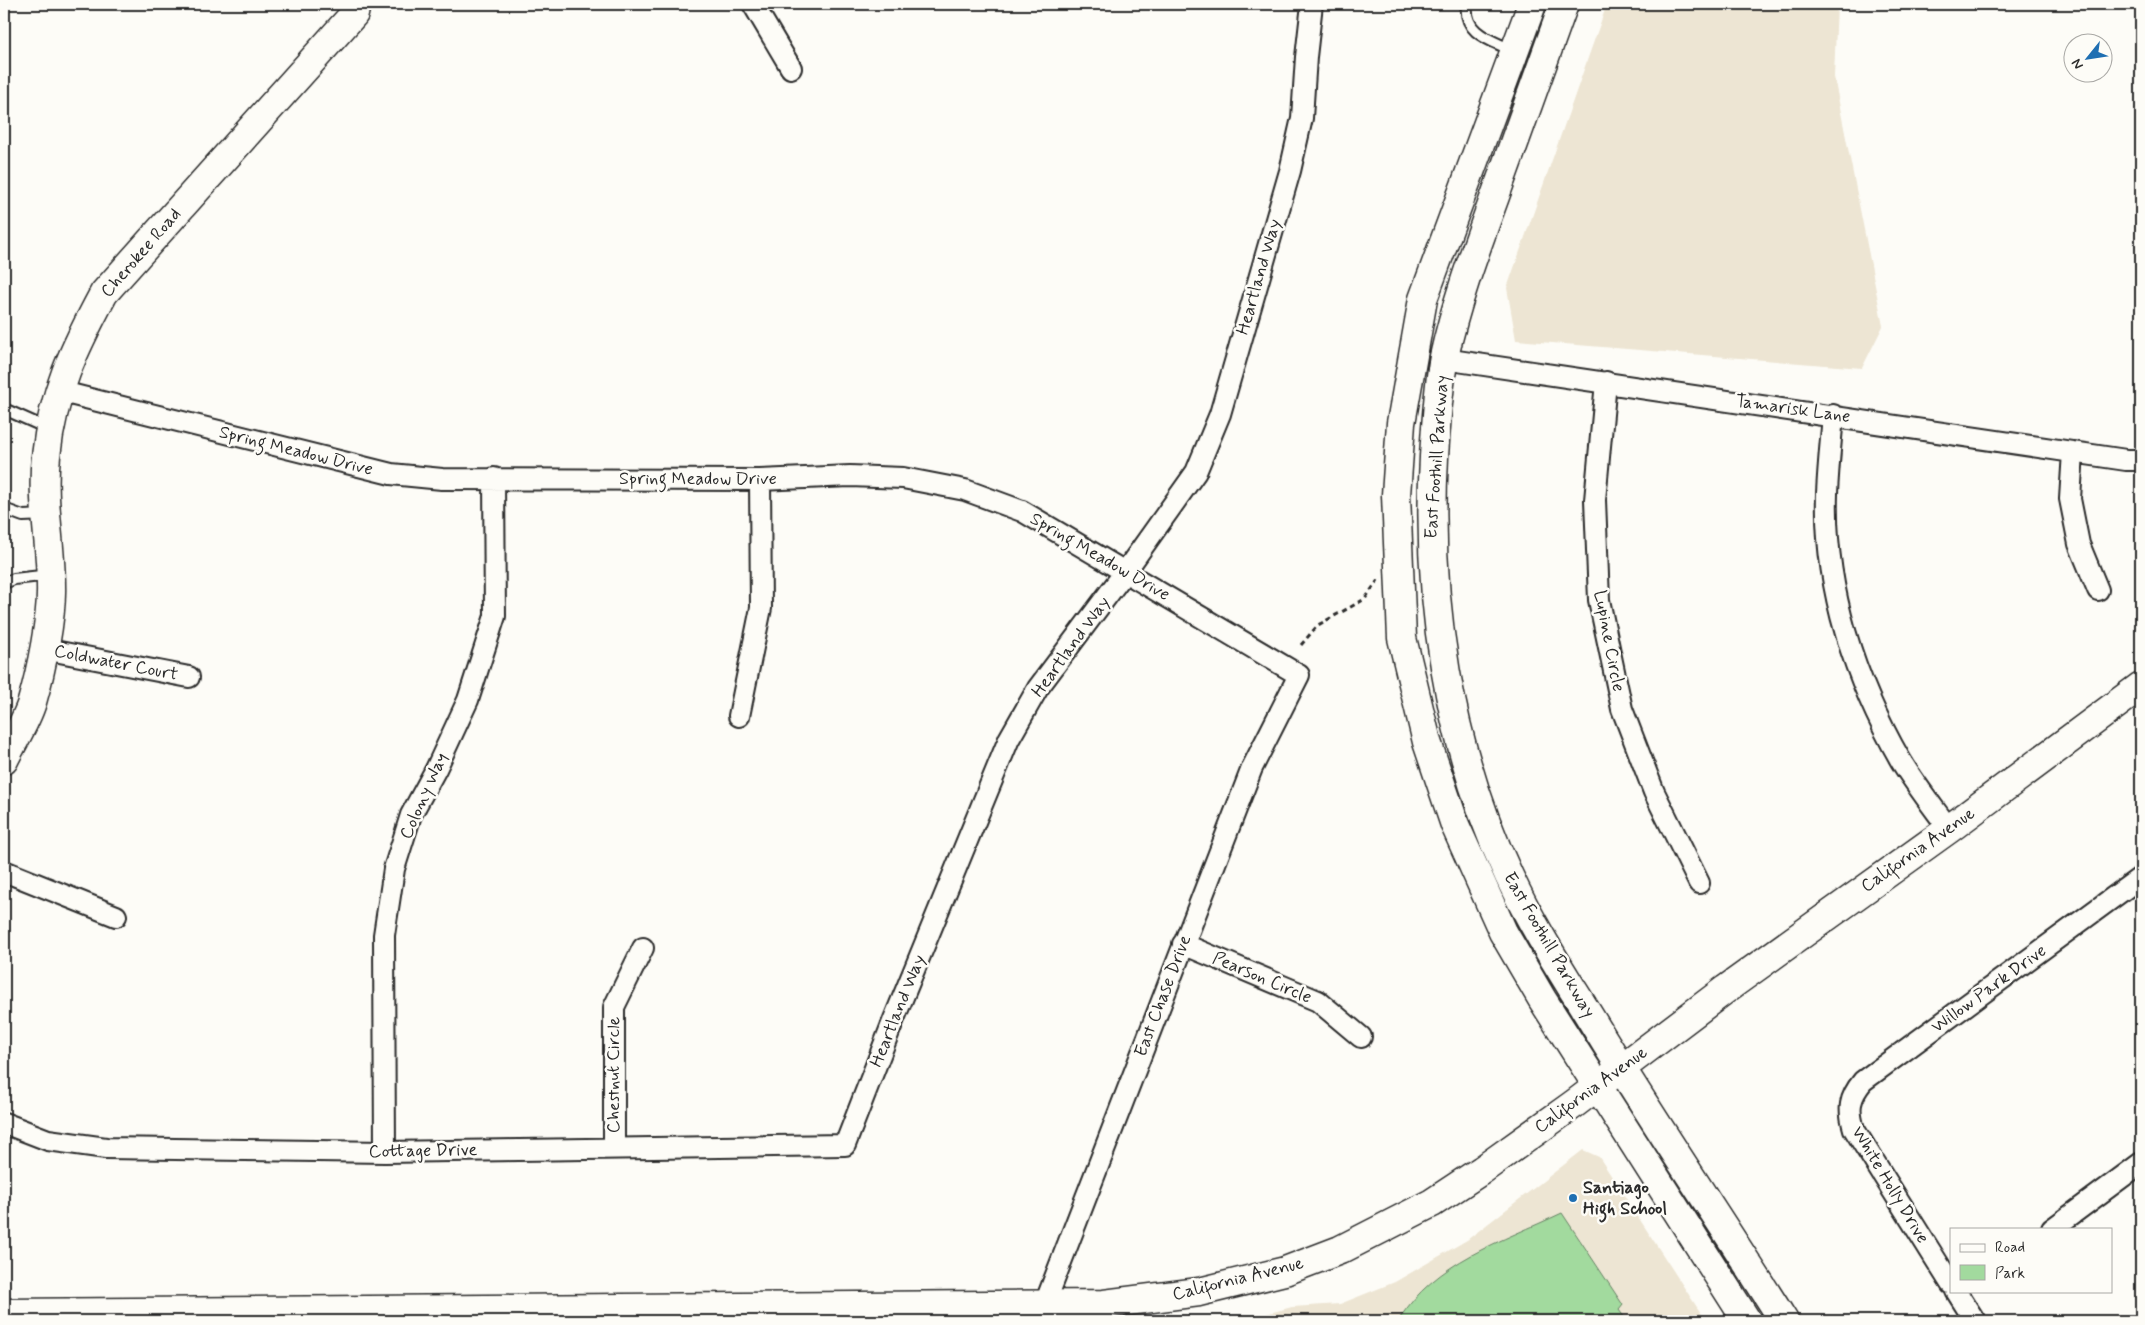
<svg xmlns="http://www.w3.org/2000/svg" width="2145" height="1325" font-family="Mynerve,sans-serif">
	<rect width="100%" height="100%" fill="#fdfcf7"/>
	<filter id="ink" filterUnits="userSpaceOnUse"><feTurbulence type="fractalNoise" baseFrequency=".02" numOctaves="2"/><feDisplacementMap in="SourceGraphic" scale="10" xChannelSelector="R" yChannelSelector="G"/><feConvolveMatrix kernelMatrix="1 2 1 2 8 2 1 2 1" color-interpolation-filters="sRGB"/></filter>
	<g filter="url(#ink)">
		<path fill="#ede5d3" d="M1607 4H1837L1834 77 1883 326 1862 368 1516 340 1507 288Z
			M1583 1150 1599 1157 1706 1321H1239L1292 1307 1340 1304 1395 1282 1467 1240Z"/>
		<path fill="#a2da9e" stroke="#668264" d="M1562 1213 1623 1305 1619 1310 1627 1321H1398C1435 1261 1501 1242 1562 1213Z"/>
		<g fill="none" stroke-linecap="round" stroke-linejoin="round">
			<defs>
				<path id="lane" d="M1467 4C1463 34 1491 40 1514 51
					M4 409 49 429
					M4 509 23 516 46 515
					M4 583 14 579 50 575"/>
				<path id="street" d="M753 4 791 68
					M1444 359 2126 460H2141
					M1606 382 1595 500 1599 600 1622 709 1654 792 1699 883
					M58 391 391 474 442 479 760 480 850 476 903 478 965 490 1022 511 1299 675 1252 768 1044 1306
					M1833 415C1831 441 1828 468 1827 494 1824 588 1855 681 1901 761 1915 784 1933 807 1949 829
					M2073 452 2070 499 2079 544 2098 590
					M44 649 189 677
					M739 716 761 608 760 480
					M4 871 116 916
					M1183 944 1318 1001 1361 1037
					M4 1123 48 1140 106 1148 385 1152 845 1145 894 1019 1009 739 1038 688 1125 572 1196 472 1220 414 1290 171 1302 118 1306 57 1312 4
					M614 1148V1007L643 948
					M385 1152 384 935 394 869 411 815 436 769 468 700 495 616 494 478
					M2052 1229 2141 1163
					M1951 1284 1854 1129C1848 1109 1849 1098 1863 1081L2141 877
					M1956 1291 1975 1321"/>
				<path id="secondary" d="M4 760C13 741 26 722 32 702 41 671 52 617 51 586 51 543 41 499 46 456 53 392 74 349 104 293L354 14 356 4
					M4 1313 1104 1304 1199 1292 1285 1271 1340 1250 1432 1203 1482 1170 1574 1104 1726 989 1949 829 2141 686"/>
				<path id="primary" d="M1532 4 1423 299 1401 423 1396 495 1402 638 1427 742 1455 825 1503 932 1542 999 1747 1321
					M1564 4C1541 69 1517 134 1494 199 1475 251 1456 302 1444 357 1438 389 1436 424 1434 457 1426 599 1448 746 1509 876 1535 932 1570 984 1602 1037 1661 1133 1724 1226 1784 1321"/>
			</defs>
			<use href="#lane" stroke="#2b2b2b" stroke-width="14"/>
			<use href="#street" stroke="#2b2b2b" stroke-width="24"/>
			<use href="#secondary" stroke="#2b2b2b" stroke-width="31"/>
			<use href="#primary" stroke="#2b2b2b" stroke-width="31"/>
			<path stroke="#2b2b2b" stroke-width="3" stroke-dasharray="5 4" stroke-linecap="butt" d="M47 4V6
				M1301 645 1318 625 1365 599 1378 580"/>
			<use href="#lane" stroke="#fdfcf7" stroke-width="10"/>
			<use href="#street" stroke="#fdfcf7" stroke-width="20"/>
			<use href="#secondary" stroke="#fdfcf7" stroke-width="28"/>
			<use href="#primary" stroke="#fdfcf7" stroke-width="28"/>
		</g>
	</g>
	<circle fill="#1f6fb2" stroke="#fdfcf7" stroke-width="2" cx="1573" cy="1198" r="5"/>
	<g text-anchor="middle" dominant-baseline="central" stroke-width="5" stroke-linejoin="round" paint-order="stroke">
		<g font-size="18" fill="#2b2b2b" stroke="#fdfcf7">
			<text transform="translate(141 253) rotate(-49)">Cherokee Road</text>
			<text transform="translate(1259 277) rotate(-74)">Heartland Way</text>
			<text transform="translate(1793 409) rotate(8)">Tamarisk Lane</text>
			<text transform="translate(296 451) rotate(14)">Spring Meadow Drive</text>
			<text transform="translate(1437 457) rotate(-86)">East Foothill Parkway</text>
			<text x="698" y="479">Spring Meadow Drive</text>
			<text transform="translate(1100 557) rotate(30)">Spring Meadow Drive</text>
			<text transform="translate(1609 641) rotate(79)">Lupine Circle</text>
			<text transform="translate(1071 647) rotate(-54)">Heartland Way</text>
			<text transform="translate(116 663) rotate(11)">Coldwater Court</text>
			<text transform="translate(424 796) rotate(-66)">Colony Way</text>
			<text transform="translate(1918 850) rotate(-35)">California Avenue</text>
			<text transform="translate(1549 945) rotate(60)">East Foothill Parkway</text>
			<text transform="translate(1262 978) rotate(23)">Pearson Circle</text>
			<text transform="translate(1989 989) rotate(-36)">Willow Park Drive</text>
			<text transform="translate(1163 996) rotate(-69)">East Chase Drive</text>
			<text transform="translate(898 1011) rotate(-68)">Heartland Way</text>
			<text transform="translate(614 1075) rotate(-90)">Chestnut Circle</text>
			<text transform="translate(1591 1090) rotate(-36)">California Avenue</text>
			<text transform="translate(423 1151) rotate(-1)">Cottage Drive</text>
			<text transform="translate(1890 1185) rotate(59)">White Holly Drive</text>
			<text transform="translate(1238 1279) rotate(-14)">California Avenue</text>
		</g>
		<g font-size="18" font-weight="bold" fill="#2b2b2b" stroke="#fdfcf7" text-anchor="start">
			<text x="1583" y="1188">Santiago<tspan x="1583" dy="21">High School</tspan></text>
		</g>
	</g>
	<rect width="2145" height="1325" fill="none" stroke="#fdfcf7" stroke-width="20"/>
	<rect x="10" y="10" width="2125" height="1305" fill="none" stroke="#2b2b2b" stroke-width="2" filter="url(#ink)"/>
	<rect x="1950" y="1228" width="162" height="65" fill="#fdfcf7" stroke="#a9a8a5"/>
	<rect x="1960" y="1244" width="25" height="8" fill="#fdfcf7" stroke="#a9a8a5"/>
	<text x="1995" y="1252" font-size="15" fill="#2b2b2b">Road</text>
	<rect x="1960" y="1265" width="25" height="15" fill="#a2da9e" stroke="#a9a8a5"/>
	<text x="1995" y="1278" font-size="15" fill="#2b2b2b">Park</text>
	<g transform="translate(2088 58) rotate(240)"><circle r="24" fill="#fdfcf7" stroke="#a9a8a5"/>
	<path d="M0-4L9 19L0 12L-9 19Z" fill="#1f6fb2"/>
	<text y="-8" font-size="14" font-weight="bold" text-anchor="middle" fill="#2b2b2b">N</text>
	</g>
</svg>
